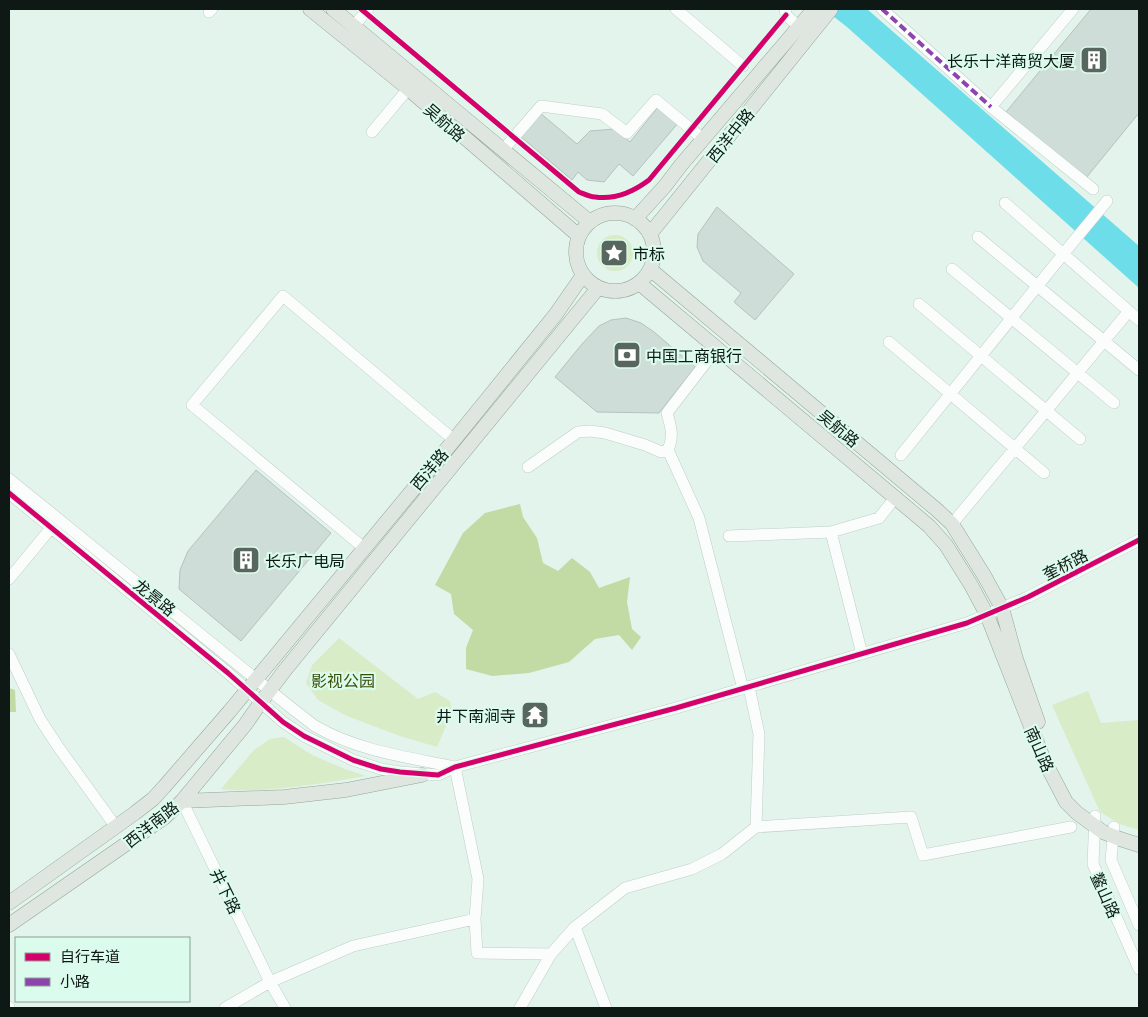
<svg xmlns="http://www.w3.org/2000/svg" width="1148" height="1017" font-family="'Exo 2','Noto Sans SC',sans-serif">
	<rect width="100%" height="100%" fill="#e2f4eb"/>
	<path fill="#d8ecc8" d="M597 253a18 18 0 1 1 36 0a18 18 0 1 1-36 0Z
		M339 638 418 699 435 692 450 701 452 712 437 747 400 736 347 716 318 700 306 683 312 665Z
		M1088 691 1101 723 1139 720V830L1120 824 1100 812 1052 705Z
		M284 737 312 755 345 769 366 776C330 782 296 788 260 790 247 790 234 791 221 789L254 750 270 739Z"/>
	<path fill="#c2daa3" d="M520 504 523 517 537 538 543 563 558 571 572 558 590 572 599 588 630 577 627 602 632 629 641 637 632 650 619 635 595 639 569 662 529 673 492 676 466 669V648L473 630 454 614 451 594 435 585 463 533 485 513Z
		M9 688 15 690 16 712H9Z"/>
	<path fill="#6eddea" d="M824 9H867L1139 246V288L847 27Z"/>
	<path fill="#ceddd8" stroke="#b4c3be" d="M1091 9H1139V113L1086 178 1006 112Z
		M659 106 679 122 633 176 619 164 604 182 587 180 578 172 572 180 520 136 539 112 577 144 590 131 614 129 630 142Z
		M717 207 794 274 755 320 734 302 741 293 703 261 697 247 698 234Z
		M626 318 641 323 654 332 695 367 659 413 597 412 555 377 582 344 599 326 611 320Z
		M256 470 331 533 241 641 179 589 180 570 188 551Z"/>
	<g fill="none" stroke-linecap="round" stroke-linejoin="round">
		<defs>
			<path id="minor" d="M676 9 743 66
				M785 9 786 15 799 27
				M882 9 991 107
				M1073 9 991 107 1093 189
				M209 12 212 9
				M354 26 368 9
				M372 132 408 89
				M503 150 541 106 602 114 627 133 656 100 703 139
				M1005 203 1139 320
				M978 237 1139 370
				M952 269 1114 403
				M919 304 1080 439
				M889 342 1044 473
				M668 450 699 518 743 689
				M901 455 1073 242 1107 201
				M528 467 578 432 590 431 605 433 645 445 661 452 668 450C674 436 671 427 667 413L717 348
				M9 479 294 710C301 715 308 721 315 726 358 751 407 757 455 767
				M9 493 228 673 283 722 304 736 353 760 381 769 400 772 438 775 455 767 676 708 967 623 1028 597 1139 540
				M952 524 1129 311
				M831 532 862 654
				M729 536 831 532 879 518 895 498
				M364 548 192 405 283 296 454 440
				M9 579 51 528
				M9 654 40 719 59 748 116 827
				M749 687 759 734 756 827 911 817 923 855 1071 827
				M455 767 478 879 475 919
				M182 801 270 982 285 1008
				M1095 816 1093 864 1139 969
				M1114 827 1111 860 1139 925
				M575 927 606 1008
				M9 1007V1008
				M225 1008 270 982 353 946 475 919 477 953 551 954 575 927 625 888 692 869 722 854 756 827
				M520 1008 551 954"/>
			<path id="major" d="M310 9 405 86 579 236
				M333 9 590 222
				M576 252a39 39 0 1 1 78 0a39 39 0 1 1-78 0Z
				M635 219 665 186 681 165 814 9
				M650 234 831 9
				M651 270 937 510 952 524 985 577 1002 608 1016 659 1038 722
				M639 283 929 526 946 545 971 585 987 615 1044 760 1066 802 1077 813 1103 832 1120 839 1139 845
				M182 801 284 797 346 790 422 775
				M9 903 135 813 153 799 164 787 229 712 454 440 556 314 583 275
				M9 925 165 817 182 801 245 725 261 702 285 670 598 288"/>
		</defs>
		<use href="#minor" stroke="#c0cec8" stroke-width="12"/>
		<use href="#major" stroke="#93a698" stroke-width="15"/>
		<use href="#minor" stroke="#fbfdfc" stroke-width="11"/>
		<use href="#major" stroke="#dfe6e0" stroke-width="14"/>
		<path stroke="#8e44ad" stroke-width="4" stroke-dasharray="8 4" stroke-linecap="butt" d="M882 9 991 107"/>
		<defs>
			<path id="cycleway" d="M361 9 579 192C584 194 590 197 595 197 615 200 633 192 649 180L786 15
				M9 493 228 673 283 722 304 736 353 760 381 769 400 772 438 775 455 767 676 708 967 623 1028 597 1139 540"/>
		</defs>
		<use href="#cycleway" stroke="#dbfbec" stroke-width="8"/>
		<use href="#cycleway" stroke="#d6006c" stroke-width="5"/>
	</g>
	<defs>
		<symbol id="building-square" viewBox="-11 -11 22 22"><rect x="-9" y="-9" width="18" height="18" rx="4" fill="#586660" stroke="#dbfbec"/><path d="M-4-6H4V6H1V3H-1V6H-4ZM-2.5-4.3h1.7v1.8h-1.7ZM.8-4.3h1.7v1.8H.8ZM-2.5-1h1.7V.8h-1.7ZM.8-1h1.7V.8H.8Z" fill="#fff"/></symbol>
		<symbol id="sight-square" viewBox="-11 -11 22 22"><rect x="-9" y="-9" width="18" height="18" rx="4" fill="#586660" stroke="#dbfbec"/><path d="M0-6L1.8-2.2L6-1.7L2.9 1.2L3.7 5.4L0 3.3L-3.7 5.4L-2.9 1.2L-6-1.7L-1.8-2.2Z" fill="#fff"/></symbol>
		<symbol id="bank-square" viewBox="-11 -11 22 22"><rect x="-9" y="-9" width="18" height="18" rx="4" fill="#586660" stroke="#dbfbec"/><path d="M-6-4H6V4H-6ZM0-2.3a2.3 2.3 0 1 0 0 4.6a2.3 2.3 0 1 0 0-4.6Z" fill="#fff"/></symbol>
		<symbol id="temple-square" viewBox="-11 -11 22 22"><rect x="-9" y="-9" width="18" height="18" rx="4" fill="#586660" stroke="#dbfbec"/><path d="M0-6L5-2H3V0L6.5 2.5H4V6H1.5V3h-3V6H-4V2.5H-6.5L-3 0V-2H-5Z" fill="#fff"/></symbol>
	</defs>
	<g fill-rule="evenodd">
		<use href="#building-square" x="1078" y="44" width="32" height="32"/>
		<use href="#sight-square" x="598" y="237" width="32" height="32"/>
		<use href="#bank-square" x="611" y="339" width="32" height="32"/>
		<use href="#building-square" x="230" y="544" width="32" height="32"/>
		<use href="#temple-square" x="519" y="699" width="32" height="32"/>
	</g>
	<g text-anchor="middle" dominant-baseline="central" stroke-width="4.5" stroke-linejoin="round" paint-order="stroke">
		<g font-size="16" fill="#0e1915" stroke="#dbfbec" text-anchor="start">
			<text x="1075" y="60" text-anchor="end">长乐十洋商贸大厦</text>
			<text x="633" y="253">市标</text>
			<text x="646" y="355">中国工商银行</text>
			<text x="265" y="560">长乐广电局</text>
			<text x="516" y="715" text-anchor="end">井下南涧寺</text>
		</g>
		<g font-size="16" fill="#0e1915" stroke="#dbfbec">
			<text transform="translate(445 122) rotate(41)">吴航路</text>
			<text transform="translate(730 135) rotate(-51)">西洋中路</text>
			<text transform="translate(839 428) rotate(40)">吴航路</text>
			<text transform="translate(429 469) rotate(-50)">西洋路</text>
			<text transform="translate(1065 564) rotate(-27)">奎桥路</text>
			<text transform="translate(155 597) rotate(39)">龙景路</text>
			<text transform="translate(1040 749) rotate(66)">南山路</text>
			<text transform="translate(151 824) rotate(-38)">西洋南路</text>
			<text transform="translate(226 891) rotate(64)">井下路</text>
			<text transform="translate(1106 895) rotate(66)">鳌山路</text>
		</g>
		<g font-size="16" fill="#3c4e07" stroke="#dbfbec">
			<text x="343" y="680">影视公园</text>
		</g>
	</g>
	<rect width="1148" height="1017" fill="none" stroke="#0e1915" stroke-width="20"/>
	<rect x="15" y="937" width="175" height="65" fill="#dbfbec" stroke="#89a196"/>
	<rect x="25" y="953" width="25" height="8" fill="#d6006c" stroke="#89a196"/>
	<text x="60" y="962" font-size="15" fill="#0e1915">自行车道</text>
	<rect x="25" y="978" width="25" height="8" fill="#8e44ad" stroke="#89a196"/>
	<text x="60" y="987" font-size="15" fill="#0e1915">小路</text>
</svg>
